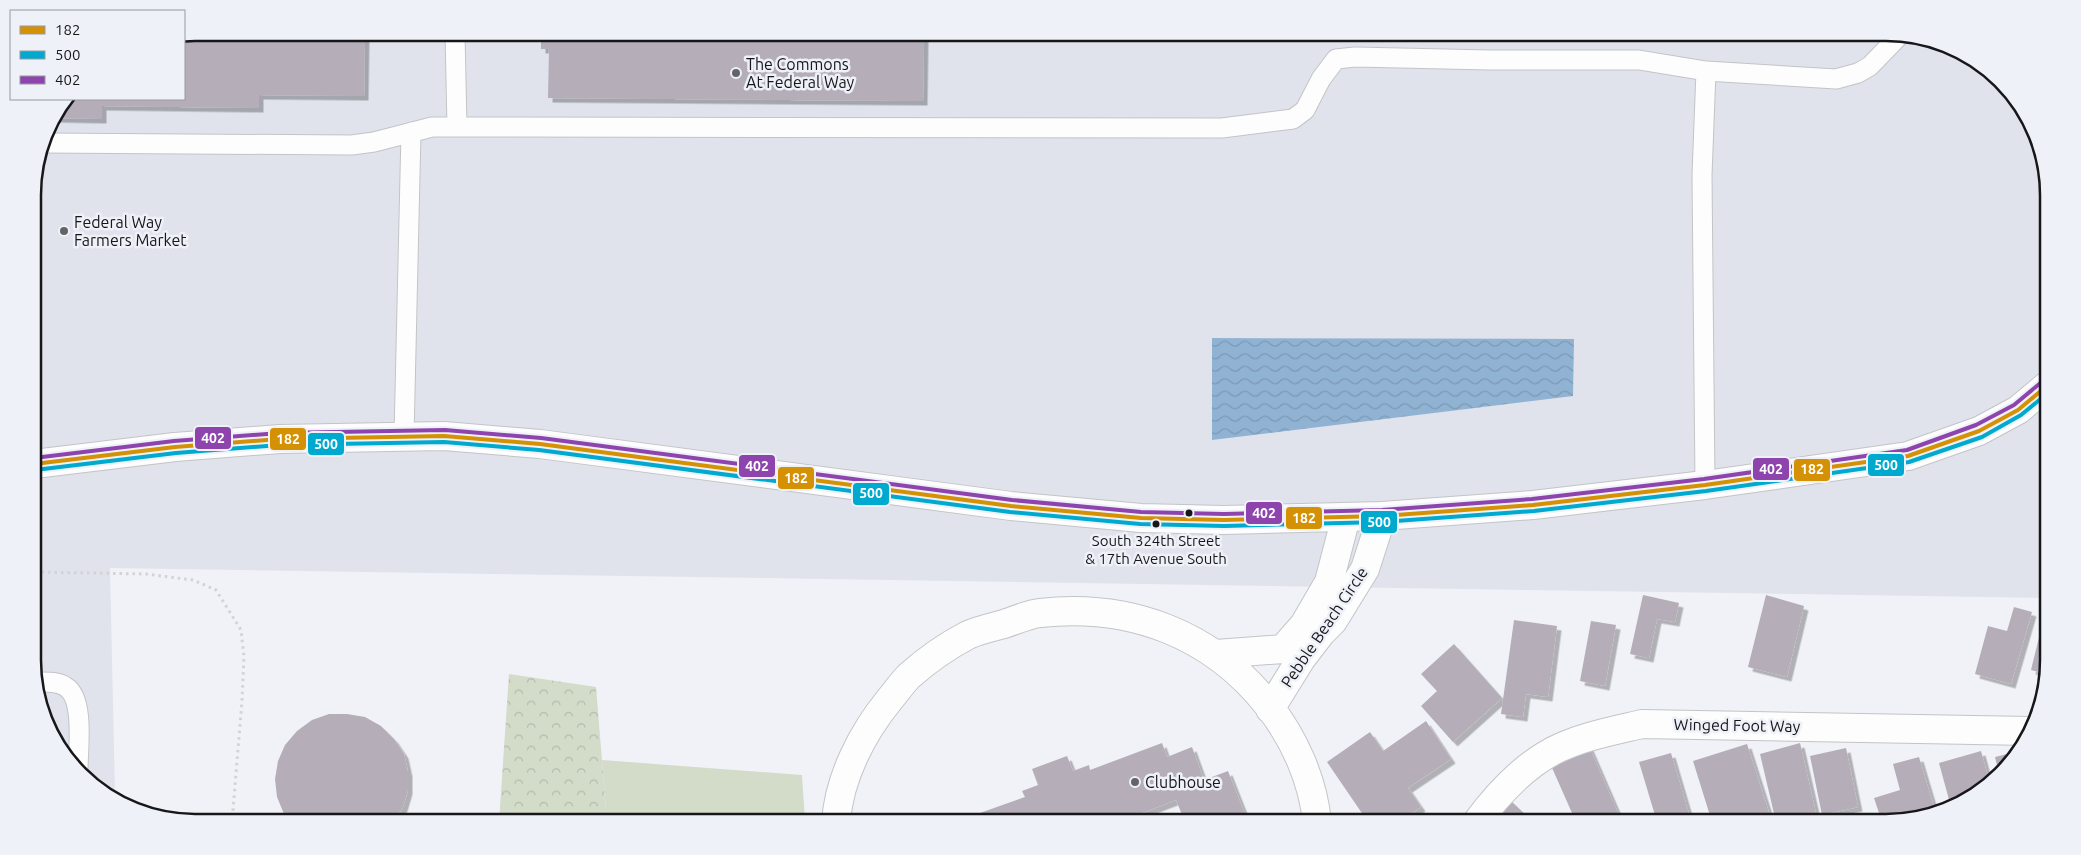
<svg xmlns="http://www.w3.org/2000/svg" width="2081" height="855" font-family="Ubuntu,sans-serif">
	<defs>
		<pattern id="forest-crowns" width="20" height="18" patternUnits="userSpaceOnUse" patternTransform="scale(1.25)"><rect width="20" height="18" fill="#d3dbc9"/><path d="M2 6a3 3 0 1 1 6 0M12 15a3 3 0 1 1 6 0" fill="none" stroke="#b4bbac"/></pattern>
		<pattern id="water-waves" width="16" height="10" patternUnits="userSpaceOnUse" patternTransform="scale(1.25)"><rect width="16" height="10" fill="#91b3d3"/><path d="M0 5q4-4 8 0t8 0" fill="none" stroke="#7c99b5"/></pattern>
		<filter id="shadow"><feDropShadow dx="4.5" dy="4.5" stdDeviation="0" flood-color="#0004"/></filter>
	</defs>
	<rect width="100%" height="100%" fill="#f1f2f7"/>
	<path fill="#e0e3ec" d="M196 33H1885L1938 41 2008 88 2032 124 2047 174 2048 598 110 568 115 795 73 767 36 691 33 185 49 123 68 99H184V35Z"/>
	<path fill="#d3dbc9" d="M602 760 802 775 805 822H607Z"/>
	<path fill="url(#forest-crowns)" d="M509 674 596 687 607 822H499Z"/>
	<path fill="url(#water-waves)" d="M1212 338 1574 339 1573 396 1212 440Z"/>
	<path fill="#b5adb8" filter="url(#shadow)" d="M196 33H365L364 96 259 95V108L102 106V119L53 118 68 99H184V35Z
		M541 33H924L923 101 548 98 549 49H541Z
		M1643 595 1679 603 1675 622 1657 619 1649 658 1630 654Z
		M1766 595 1804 606 1787 677 1748 667Z
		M2014 607 2032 612 2011 684 1975 674 1988 626 2007 631Z
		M2046 609H2048V659L2046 674 2031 670Z
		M1514 620 1557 626 1548 697 1526 694 1523 717 1501 714Z
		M1591 621 1616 625 1605 686 1580 681Z
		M1454 644 1502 698 1453 742 1421 706 1437 691 1421 674Z
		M329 714H347L365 717 381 726 394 739 404 754 408 772V790L403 807 393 822H291L284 814 277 797 275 779 278 761 285 745 297 731 312 720Z
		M1426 721 1451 759 1408 788 1421 807 1399 822H1368L1327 762 1370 732 1383 751Z
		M1162 743 1167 757 1192 747 1204 780 1228 771 1248 822H1185L1176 800 1121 821V822H964L963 819 1025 797 1022 791 1038 785 1032 769 1067 756 1073 771 1089 765 1090 770Z
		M1800 743 1818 822H1776L1760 754Z
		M1588 744 1622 822H1576L1549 761Z
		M1747 744 1772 822H1712L1693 761Z
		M1846 748 1858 807 1822 815 1810 756Z
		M1981 751 1990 784 1984 789 1951 807 1939 763Z
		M2019 751 2015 758 1999 774 1995 757Z
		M1671 753 1689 814 1657 822 1639 762Z
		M1919 757 1936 814 1896 822H1882L1874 798 1900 790 1893 764Z
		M1511 801 1533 822H1490Z"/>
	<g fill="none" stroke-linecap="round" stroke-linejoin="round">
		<defs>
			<path id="lane" d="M455 33 457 127
				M44 143 352 145 374 142 432 127 1222 128 1293 119 1305 110 1321 79 1336 59 1355 57 1490 60H1639L1706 71 1836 79 1858 73 1870 66 1900 35
				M404 436 411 132
				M1705 485 1702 175 1706 71
				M36 682C46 682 58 681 66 687 85 699 78 750 78 770"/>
			<path id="street" d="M1216 654 1283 649 1304 625 1329 582 1346 517
				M1270 709 1301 659 1321 633 1333 621 1365 569 1382 516
				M836 822C839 778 862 733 890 699 896 692 902 683 909 676 927 660 947 646 968 635 979 630 993 627 1004 624 1016 620 1029 614 1040 613 1130 603 1212 634 1268 705 1294 738 1313 780 1317 822
				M1477 822C1497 795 1523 767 1553 751 1580 737 1612 731 1642 724L2030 731"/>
			<path id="secondary" d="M34 464 175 447 280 439 444 436 540 444 1011 506 1141 518 1224 520 1382 516 1533 505 1705 485 1908 456 1979 431 2018 410 2048 385"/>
		</defs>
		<use href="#lane" stroke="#c3c4c7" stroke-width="21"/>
		<use href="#street" stroke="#c3c4c7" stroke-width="30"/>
		<use href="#secondary" stroke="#c3c4c7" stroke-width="30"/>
		<path stroke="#d3d3d5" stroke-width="3" stroke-dasharray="2.5 4" stroke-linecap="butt" d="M35 572 146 574 193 580 216 590 241 630 244 657 242 701 232 822
			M762 822 769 816 806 814"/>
		<use href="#lane" stroke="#fdfdfe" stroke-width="19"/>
		<use href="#street" stroke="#fdfdfe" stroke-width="28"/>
		<use href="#secondary" stroke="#fdfdfe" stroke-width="28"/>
		<defs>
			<path id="bus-1" d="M34 464 175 447 280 439 444 436 540 444 1011 506 1141 518 1224 520 1382 516 1533 505 1705 485 1908 456 1979 431 2018 410 2048 385"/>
			<path id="bus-2" d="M35 470 176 453 280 445 444 442 539 450 1010 512 1140 524 1224 526 1382 522 1534 511 1706 491 1909 462 1982 437 2021 415 2048 393"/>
			<path id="bus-3" d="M34 458 174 441 280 433 445 430 541 438 1012 500 1141 512 1224 514 1382 510 1532 499 1704 479 1907 450 1976 425 2014 405 2044 380"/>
		</defs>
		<use href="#bus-1" stroke="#eff1f9" stroke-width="8"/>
		<use href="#bus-2" stroke="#eff1f9" stroke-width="8"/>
		<use href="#bus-3" stroke="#eff1f9" stroke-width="8"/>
		<use href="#bus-1" stroke="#d59104" stroke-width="4"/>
		<use href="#bus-2" stroke="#00a9ce" stroke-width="4"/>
		<use href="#bus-3" stroke="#8e44ad" stroke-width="4"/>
	</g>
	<g fill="#636467" stroke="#eff1f9" stroke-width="2">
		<circle cx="736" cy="73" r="5"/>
		<circle cx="64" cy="231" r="5"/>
		<circle cx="1135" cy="782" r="5"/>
	</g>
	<g fill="#17171a" stroke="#eff1f9" stroke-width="2">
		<circle cx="1189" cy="513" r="4.5"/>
		<circle cx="1156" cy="524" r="4.5"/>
	</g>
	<g text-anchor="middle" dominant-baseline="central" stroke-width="5" stroke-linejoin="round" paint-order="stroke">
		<g font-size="15" fill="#17171a" stroke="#eff1f9">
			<text x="1156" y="540">South 324th Street<tspan x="1156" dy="18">&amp; 17th Avenue South</tspan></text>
		</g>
		<g font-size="16" fill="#17171a" stroke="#eff1f9" text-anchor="start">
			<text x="746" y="64">The Commons<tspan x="746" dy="18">At Federal Way</tspan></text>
			<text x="74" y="222">Federal Way<tspan x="74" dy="18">Farmers Market</tspan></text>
			<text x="1145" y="782">Clubhouse</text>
		</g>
		<g font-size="16" fill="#17171a" stroke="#eff1f9">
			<text transform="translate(1324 627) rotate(-56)">Pebble Beach Circle</text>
			<text transform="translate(1737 725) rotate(1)">Winged Foot Way</text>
		</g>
	</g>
	<path d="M0 0H2081V855H0ZM195 41H1886A154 154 0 0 1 2040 195V660A154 154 0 0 1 1886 814H195A154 154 0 0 1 41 660V195A154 154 0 0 1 195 41Z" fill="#eff1f9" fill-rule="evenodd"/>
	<path fill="none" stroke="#17171a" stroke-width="2.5" d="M195 41H1886A154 154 0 0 1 2040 195V660A154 154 0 0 1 1886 814H195A154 154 0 0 1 41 660V195A154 154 0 0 1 195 41Z"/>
	<g stroke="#eff1f9" stroke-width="2">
		<rect x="194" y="426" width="38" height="24" rx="5" fill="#8e44ad"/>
		<rect x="269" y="427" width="38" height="24" rx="5" fill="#d59104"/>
		<rect x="307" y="432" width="38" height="24" rx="5" fill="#00a9ce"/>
		<rect x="1867" y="453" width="38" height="24" rx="5" fill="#00a9ce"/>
		<rect x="738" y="454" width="38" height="24" rx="5" fill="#8e44ad"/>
		<rect x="1752" y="457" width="38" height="24" rx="5" fill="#8e44ad"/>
		<rect x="1793" y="458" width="38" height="24" rx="5" fill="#d59104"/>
		<rect x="777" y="466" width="38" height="24" rx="5" fill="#d59104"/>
		<rect x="852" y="482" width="38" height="24" rx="5" fill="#00a9ce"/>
		<rect x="1245" y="501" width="38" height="24" rx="5" fill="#8e44ad"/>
		<rect x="1285" y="506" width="38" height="24" rx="5" fill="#d59104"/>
		<rect x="1360" y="510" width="38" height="24" rx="5" fill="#00a9ce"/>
	</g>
	<g font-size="14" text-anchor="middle" font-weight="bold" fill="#fff">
		<text x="213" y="443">402</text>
		<text x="288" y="444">182</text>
		<text x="326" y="449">500</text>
		<text x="1886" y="470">500</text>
		<text x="757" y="471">402</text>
		<text x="1771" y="474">402</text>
		<text x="1812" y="474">182</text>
		<text x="796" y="483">182</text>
		<text x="871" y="498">500</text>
		<text x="1264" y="518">402</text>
		<text x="1304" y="523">182</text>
		<text x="1379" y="527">500</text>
	</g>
	<rect x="10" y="10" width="175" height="90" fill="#eff1f9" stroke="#999aa0"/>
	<rect x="20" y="26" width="25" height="8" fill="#d59104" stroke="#999aa0"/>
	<text x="55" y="35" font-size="15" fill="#17171a">182</text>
	<rect x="20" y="51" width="25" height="8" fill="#00a9ce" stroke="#999aa0"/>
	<text x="55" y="60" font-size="15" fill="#17171a">500</text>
	<rect x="20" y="76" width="25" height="8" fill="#8e44ad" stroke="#999aa0"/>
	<text x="55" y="85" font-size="15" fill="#17171a">402</text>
</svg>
